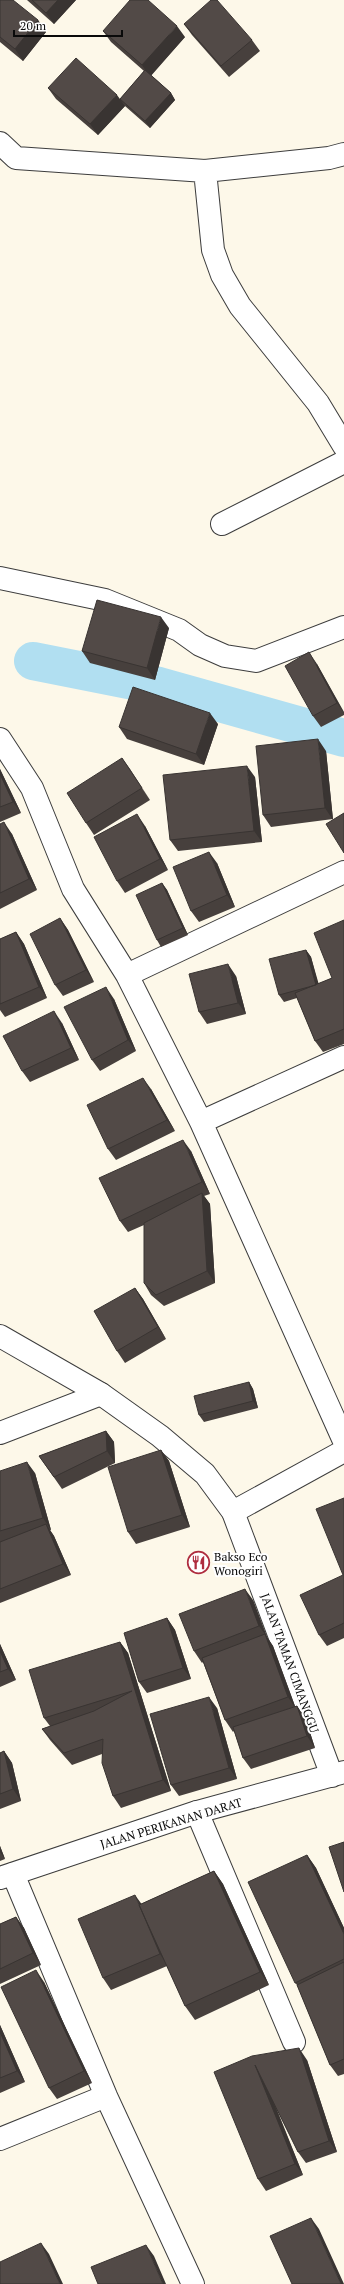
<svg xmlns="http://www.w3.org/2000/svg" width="344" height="2284" font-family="'PT Serif',serif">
	<rect width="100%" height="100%" fill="#fdf8e9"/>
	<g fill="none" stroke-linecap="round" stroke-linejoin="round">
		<path stroke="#b1dff1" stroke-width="38" d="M33 661 159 686 344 738"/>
		<defs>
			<path id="minor" d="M0 143 16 158 205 171 329 158 344 154
				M205 171 213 250 222 275 240 306 318 403 344 446
				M222 524 344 462
				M0 578 105 600 179 630 200 645 225 656 256 661 344 627
				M0 739 32 788 73 889 127 975
				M344 872 127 975 201 1122 344 1441
				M201 1122 344 1057
				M0 1433 101 1394
				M233 1512 344 1451
				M197 1812 294 2042
				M13 1874 106 2096 193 2284
				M0 2139 106 2096"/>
			<path id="tertiary" d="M0 1336 101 1394 160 1436 205 1474 233 1512 332 1776
				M0 1878 197 1812 344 1772"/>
		</defs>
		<use href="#minor" stroke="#3d3d3d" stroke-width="24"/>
		<use href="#tertiary" stroke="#3d3d3d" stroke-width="24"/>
		<use href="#minor" stroke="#fff" stroke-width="22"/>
		<use href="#tertiary" stroke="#fff" stroke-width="22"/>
	</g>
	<path fill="#47403d" d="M0 0 38 20 46 32 23 61 0 42Z
		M27 0H76L54 24Z
		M184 24 252 40 260 51 229 77 192 35Z
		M103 31 185 37 151 75 171 93 175 100 150 128 125 106 98 135 56 99 48 88 120 99 144 71 111 42Z
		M169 628 155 680 90 663 82 651Z
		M317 664 344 712V715L321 727 313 716Z
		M218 724 204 765 127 739 119 727Z
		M326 751 333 819 271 827 263 815Z
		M122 758 150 800 94 835 86 823Z
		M0 769 21 813 0 822Z
		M255 777 262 842 178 851 170 840Z
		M0 824 12 834 37 890 0 909Z
		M145 826 168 870 125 893 117 881Z
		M217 863 235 907 199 922 191 911Z
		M162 883 167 890 188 935 161 947 157 940Z
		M60 918 68 930 94 982 63 996 55 985Z
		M344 920V1044L323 1052 315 1041 297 998 284 1002 279 995 306 950 311 957 318 984 332 978Z
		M16 932 24 944 47 998 5 1017 0 1010V939Z
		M236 976 246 1014 207 1024 199 1012Z
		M114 999 136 1051 100 1071 92 1060Z
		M62 1023 79 1060 30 1082 22 1071Z
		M151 1089 175 1131 116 1160 108 1149Z
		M191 1151 210 1194 204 1196 210 1204 215 1283 164 1306 151 1295 144 1283V1225L128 1232 120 1221Z
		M135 1288 143 1299 166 1339 125 1363 117 1351Z
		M249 1382 253 1389 258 1408 204 1422 199 1415Z
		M106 1431 114 1442 115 1463 62 1489 39 1456Z
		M161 1450 169 1461 190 1527 136 1544 128 1532Z
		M0 1471 35 1473 51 1530H50L54 1536 71 1575 0 1603Z
		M344 1498V1638L327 1646 319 1635 343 1575Z
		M253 1600 267 1637 273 1646 295 1706H297L305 1717 315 1748 251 1769 243 1758 234 1731 233 1732 225 1720 203 1662 202 1663 194 1651Z
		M167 1618 175 1630 191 1679 147 1693 139 1682Z
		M120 1642 128 1653 171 1791 121 1808 113 1796 102 1754 72 1765 50 1740 42 1729 50 1726 44 1718Z
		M0 1644 16 1680 0 1687Z
		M217 1708 237 1779 179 1796 171 1785Z
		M4 1751 12 1763 21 1801 0 1809V1753Z
		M0 1846 5 1859 0 1861Z
		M307 1855 316 1868 344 1928V2074L338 2076 330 2065 297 1985 295 1983Z
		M214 1871 223 1884 269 1985 195 2020 185 2006 167 1966 111 1990 103 1978 141 1904Z
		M16 1917 24 1928 41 1965 0 1984V1924Z
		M44 1982 92 2083 57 2099 49 2088Z
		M0 2025 25 2082 0 2093Z
		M252 2056 307 2060 337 2152 306 2163 298 2152 274 2102 303 2175 266 2191 258 2179Z"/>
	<path fill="#393432" d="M58 0H76L54 24 46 13Z
		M38 20 46 32 23 61 15 49Z
		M177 26 185 37 150 77 142 65Z
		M171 93 175 100 150 128 145 121Z
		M117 95 125 106 98 135 90 124Z
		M161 617 169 628 155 680 147 668Z
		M309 652 317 664 344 713 337 703Z
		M210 713 218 724 204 765 196 754Z
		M318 739 326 751 333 820 325 808Z
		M122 758 130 769 150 800Z
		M247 766 255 777 262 842 254 831Z
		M0 769 21 813 13 802 0 774Z
		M137 814 145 826 168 870 160 859Z
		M4 822 12 834 37 890 29 879Z
		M209 852 217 863 235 907 227 895Z
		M162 883 167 890 188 935 183 928Z
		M60 918 68 930 94 982 86 970Z
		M16 932 24 944 47 998 39 987Z
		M306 950 311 957 321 992 316 985Z
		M228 964 236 976 246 1014 238 1003Z
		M106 987 114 999 136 1051 128 1040Z
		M54 1011 62 1023 79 1060 71 1048Z
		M143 1078 151 1089 175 1131 167 1120Z
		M183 1140 191 1151 210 1194 202 1182Z
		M202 1193 210 1204 215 1283 207 1271Z
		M135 1288 143 1299 166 1339 158 1327Z
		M249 1382 253 1389 258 1408 253 1401Z
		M106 1431 114 1442 115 1463 107 1451Z
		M161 1450 169 1461 190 1527 182 1515Z
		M27 1462 35 1473 51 1530 43 1518Z
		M46 1524 54 1536 71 1575 63 1564Z
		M245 1589 253 1600 267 1637 259 1626Z
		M167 1618 175 1630 191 1679 183 1668Z
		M265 1634 273 1646 296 1709 288 1697Z
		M120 1642 128 1653 171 1791 163 1780Z
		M0 1644 16 1680 8 1669 0 1651Z
		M209 1697 217 1708 237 1779 229 1768Z
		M297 1706 305 1717 315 1748 307 1736Z
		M4 1751 12 1763 21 1801 13 1789Z
		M0 1846 5 1859 0 1852Z
		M307 1855 316 1868 344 1928V1934Z
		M214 1871 223 1884 269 1985 260 1972Z
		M135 1895 143 1906 168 1966 160 1954Z
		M16 1917 24 1928 41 1965 33 1953Z
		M36 1970 44 1982 92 2083 84 2071Z
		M0 2025 25 2082 17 2071 0 2032Z
		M299 2048 307 2060 337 2152 329 2141Z
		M255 2065 263 2077 303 2175 295 2164Z
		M311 2218 319 2229 344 2284H341Z
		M41 2243 49 2254 63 2284H60Z
		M146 2245 154 2256 166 2284H163Z"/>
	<path fill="#524a47" stroke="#393432" d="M0 0H13L38 20 15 49 0 37Z
		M32 0H58L46 13Z
		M130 0H148L177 26 142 65 103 31Z
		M211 0H217L252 40 221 66 184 24Z
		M76 58 117 95 90 124 48 88Z
		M145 70 171 93 145 121 120 99Z
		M97 600 161 617 147 668 82 651Z
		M309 652 337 703 313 716 285 666Z
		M133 687 210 713 196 754 119 727Z
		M318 739 325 808 263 815 256 746Z
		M122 758 142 788 86 823 67 793Z
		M247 766 254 831 170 840 163 775Z
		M0 774 13 802 0 807Z
		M344 813V853L326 824Z
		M137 814 160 859 117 881 94 837Z
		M4 822 29 879 0 893V824Z
		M209 852 227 895 191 911 173 867Z
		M162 883 183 928 157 940 136 895Z
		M60 918 86 970 55 985 30 934Z
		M344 920V1029L315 1041 295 993 332 978 314 933Z
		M16 932 39 987 0 1004V939Z
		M306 950 316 985 279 995 269 959Z
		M228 964 238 1003 199 1012 189 974Z
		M106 987 128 1040 92 1060 64 1007Z
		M54 1011 71 1048 22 1071 3 1036Z
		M143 1078 167 1120 108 1149 87 1105Z
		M183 1140 202 1182 120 1221 99 1178Z
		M202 1193 207 1271 156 1295 144 1283V1223Z
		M135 1288 158 1327 117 1351 94 1311Z
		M249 1382 253 1401 199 1415 194 1396Z
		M106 1431 107 1451 54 1477 39 1456Z
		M161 1450 182 1515 128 1532 108 1467Z
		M27 1462 43 1518 0 1531V1471Z
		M344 1498V1623L319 1635 300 1595 343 1575 316 1509Z
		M46 1524 63 1564 0 1589V1542Z
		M245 1589 259 1626 194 1651 179 1614Z
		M167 1618 183 1668 139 1682 124 1633Z
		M265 1634 288 1697 225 1720 202 1658Z
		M120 1642 163 1780 113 1796 102 1763 103 1739 64 1753 42 1729 94 1711 132 1691 44 1718 29 1670Z
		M0 1651 8 1669 0 1672Z
		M209 1697 229 1768 171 1785 150 1714Z
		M297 1706 307 1736 243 1758 233 1727Z
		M4 1751 13 1789 0 1794V1753Z
		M344 1842V1892L329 1847Z
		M307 1855 344 1934V1959L295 1983 248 1882Z
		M214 1871 260 1972 185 2006 139 1905Z
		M135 1895 160 1954 103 1978 78 1919Z
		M16 1917 33 1953 0 1969V1924Z
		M344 1962V2059L330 2065 297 1985Z
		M36 1970 84 2071 49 2088 1 1987Z
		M0 2032 17 2071 0 2078Z
		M299 2048 329 2141 298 2152 255 2065 295 2164 258 2179 214 2072 252 2056Z
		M311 2218 341 2284H292L270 2236Z
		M41 2243 60 2284H0V2262Z
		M146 2245 163 2284H98L91 2267Z"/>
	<defs>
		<symbol id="restaurant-ring" viewBox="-11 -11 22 22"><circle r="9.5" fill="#fff" stroke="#af2d3f" stroke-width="1.5"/><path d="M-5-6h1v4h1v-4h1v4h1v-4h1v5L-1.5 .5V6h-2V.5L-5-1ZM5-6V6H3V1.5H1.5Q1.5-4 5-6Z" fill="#af2d3f"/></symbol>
	</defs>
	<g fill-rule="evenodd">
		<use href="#restaurant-ring" x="186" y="1550" width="25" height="25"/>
	</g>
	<g text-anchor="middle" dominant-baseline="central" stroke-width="4" stroke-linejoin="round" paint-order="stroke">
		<g font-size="12" fill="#0a0a0a" stroke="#fff" text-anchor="start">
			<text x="214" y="1556">Bakso Eco<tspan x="214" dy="14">Wonogiri</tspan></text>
		</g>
		<g font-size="12" fill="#0a0a0a" stroke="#fff">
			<text transform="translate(290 1663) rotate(70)">JALAN TAMAN CIMANGGU</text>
			<text transform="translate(171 1823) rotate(-17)">JALAN PERIKANAN DARAT</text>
		</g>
	</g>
	<path d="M14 30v6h108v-6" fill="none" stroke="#0a0a0a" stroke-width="2"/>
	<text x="20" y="30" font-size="12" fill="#0a0a0a" stroke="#ffffff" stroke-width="3" paint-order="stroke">20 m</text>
</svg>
